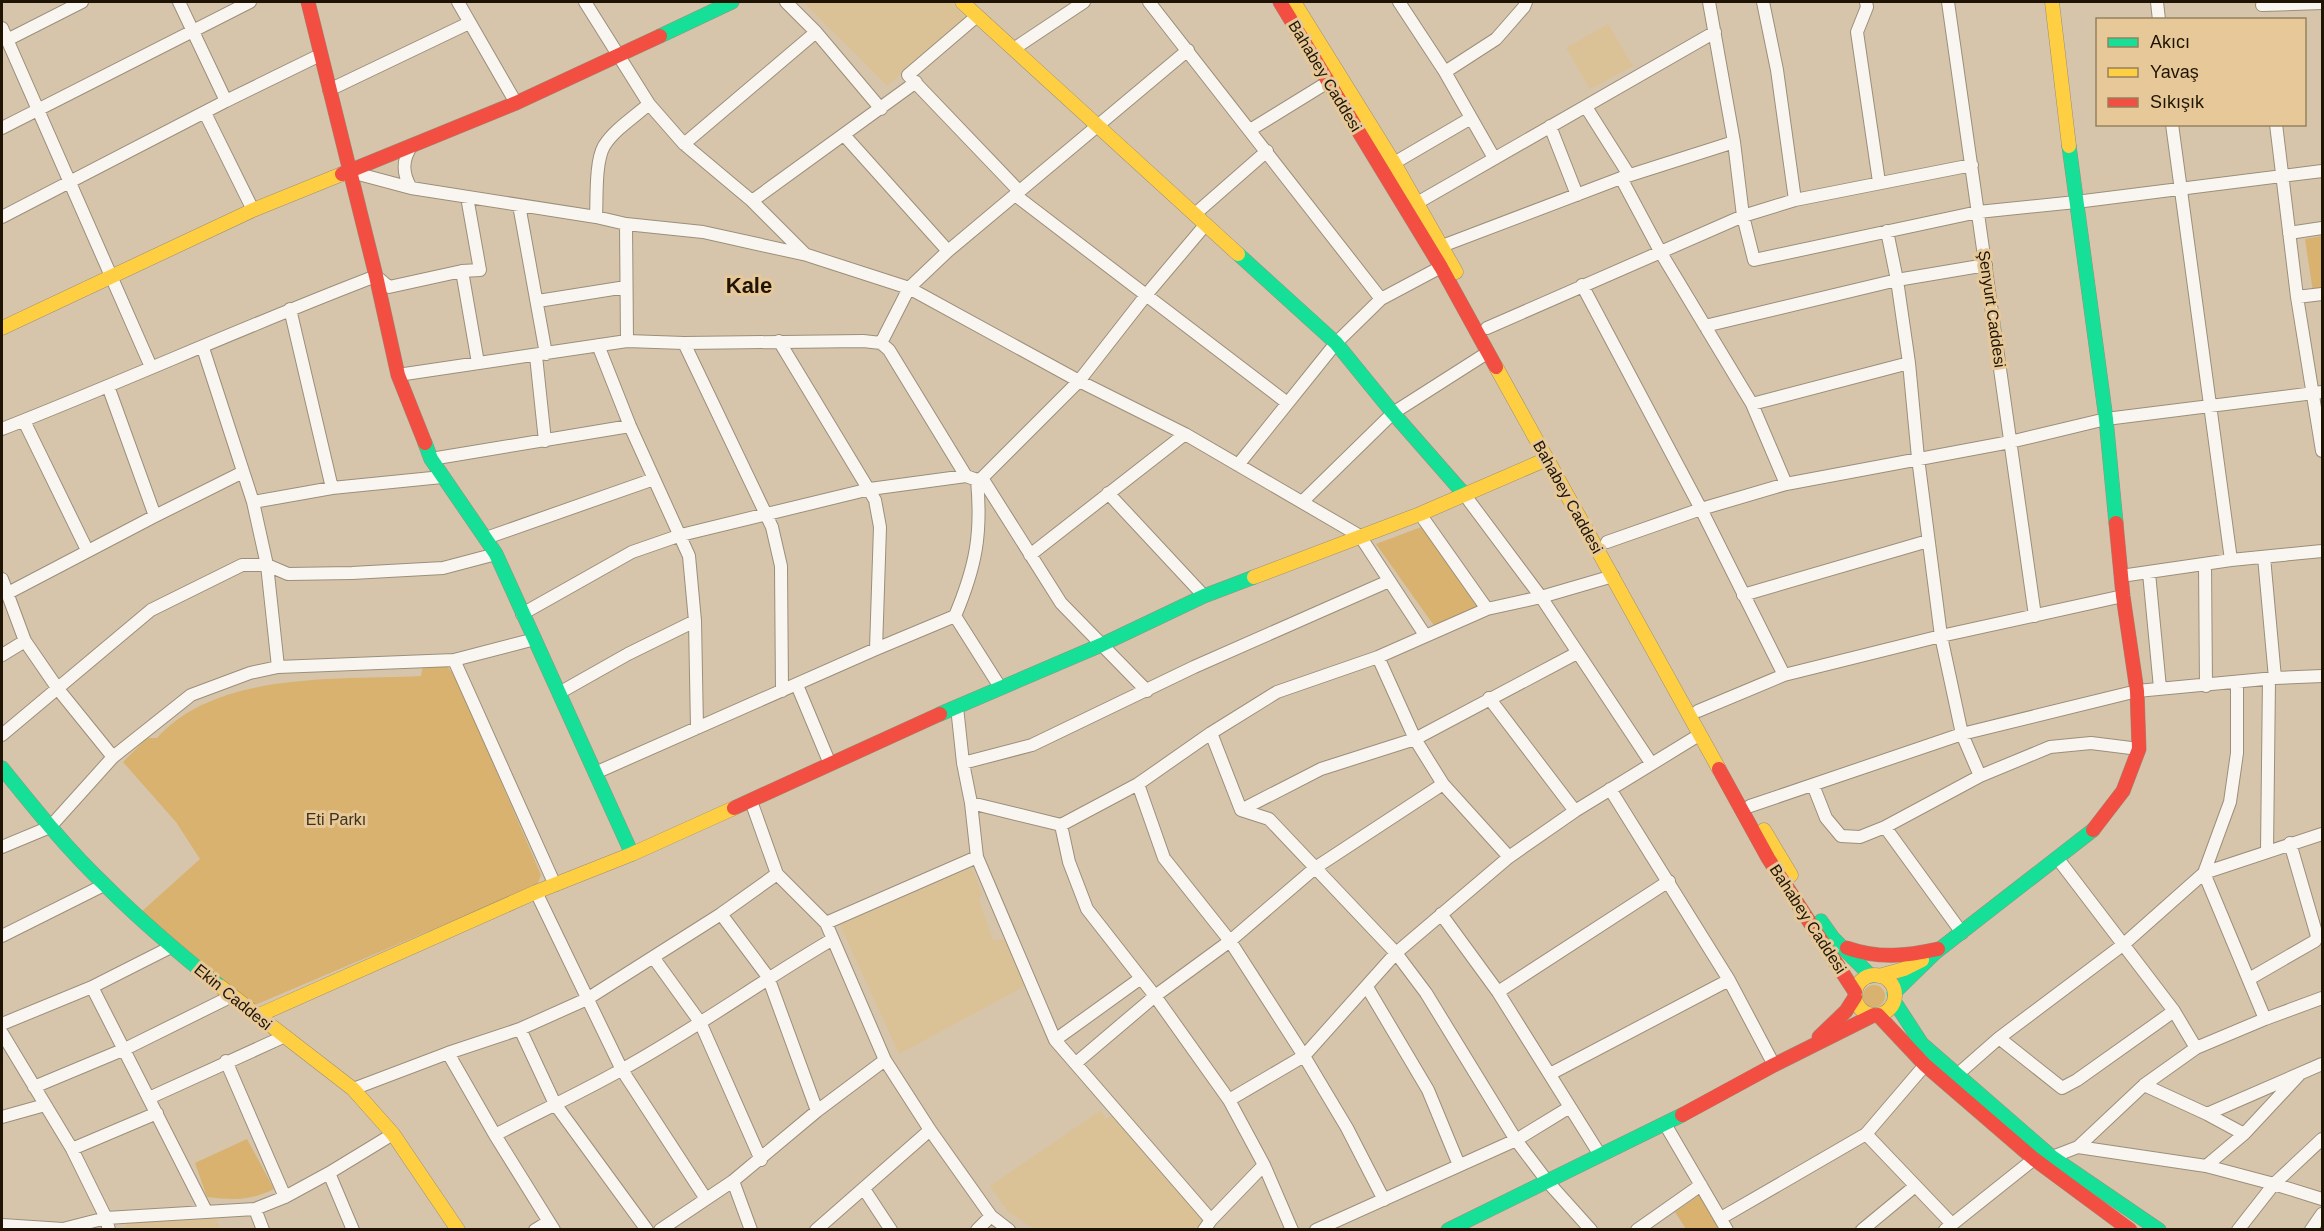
<svg xmlns="http://www.w3.org/2000/svg" width="2324" height="1231" font-family="Arial,sans-serif">
	<rect width="100%" height="100%" fill="#d6c5aa"/>
	<path fill="#dbc196" d="M803 2H949L967 17 887 86Z
		M1608 24 1633 66 1590 89 1566 48Z
		M972 867 982 894 979 900 993 940 1004 939 1025 986 899 1054 840 925Z
		M1101 1110 1105 1119 1116 1113 1202 1217V1222L1195 1230 1035 1229 1008 1212 990 1186Z
		M217 1219 220 1229H127L125 1223Z"/>
	<path fill="#d8b26e" d="M2322 236V290L2313 292 2305 239Z
		M1424 526 1480 608 1435 627 1376 544Z
		M446 665 457 679 541 875 537 885 255 1005 140 913 200 859 176 822 123 762 147 738H157C217 671 337 680 421 676L423 666Z
		M1863 996a11 11 0 1 1 22 0a11 11 0 1 1-22 0Z
		M247 1139 274 1189C249 1201 235 1200 207 1197L195 1163Z
		M1701 1194 1723 1229H1686L1675 1212Z"/>
	<g fill="none" stroke-linecap="round" stroke-linejoin="round">
		<defs>
			<path id="street" d="M179 2 226 101
				M458 2 516 103
				M585 2 649 104 684 144 752 201 805 254
				M786 2 816 32 881 109
				M1149 2 1381 299
				M1399 2 1445 72 1494 158
				M1709 2 1734 142 1743 216 1754 260 1978 212 2076 202 2322 171
				M1763 2 1777 70 1795 200
				M1866 2 1867 7 1857 32 1879 182
				M1948 2 2035 616
				M2157 2 2159 20
				M2262 5 2322 3
				M977 16 908 75 1019 191
				M2 28 151 367
				M7 40 82 2
				M1015 48 1084 2
				M1445 72 1496 39 1524 7 1526 2
				M329 90 469 23
				M1586 107 1629 175
				M205 113 253 210
				M2172 124 2231 560
				M2276 124 2297 297 2322 451
				M1550 126 1577 195
				M2 128 250 2
				M1250 130 1328 82
				M844 135 948 251
				M684 144 816 32
				M1394 163 1471 118
				M351 172 411 188 596 217 626 224 703 232 807 255 909 288 1079 381 1185 434 1360 536 1425 635
				M1621 178 1661 253 1752 404 1786 484
				M411 188C402 173 402 160 412 145
				M1015 195 1286 402
				M752 201 916 82
				M1417 203 1715 32
				M519 205 546 354
				M1195 214 1267 151
				M2 217 226 101 320 55
				M596 217C597 198 595 162 604 146 614 130 634 117 649 104
				M626 224 627 341
				M1887 231 1897 280 1909 363 1918 458 1941 636 1962 734 1980 776
				M2289 233 2322 228
				M1442 246 1621 178 1734 142
				M462 271 478 363
				M1582 285 1701 509 1784 675
				M2297 297 2322 294
				M538 301 626 287
				M290 309 332 488
				M1705 326 1897 280 1986 265
				M1487 328 1743 216 1795 200 1972 165
				M779 341 875 500 880 527 876 649
				M684 343 772 527 781 566 782 691
				M881 343 909 288 948 251 1188 50
				M598 345 630 426 689 556 695 621 697 728
				M203 348 253 502 267 565 278 667
				M536 356 545 441
				M398 375 627 341 684 343 863 341 881 343 889 350 966 476
				M108 386 155 516
				M1752 404 1909 363
				M24 421 87 550
				M2 429C127 380 250 324 376 276L389 287 462 271 480 270 467 197
				M431 459 630 426
				M1238 465 1336 343 1381 299 1441 267
				M982 478 1061 603 1147 691
				M1108 493 1204 596
				M1464 494 1541 597 1651 763
				M253 502 332 488 442 477
				M1302 502 1393 413 1487 353
				M1420 514 1487 609
				M486 538 654 479
				M1607 542 1701 509 1786 484 2010 442 2106 419 2322 392
				M1030 555 1185 434
				M2264 557 2275 678
				M2205 565 2206 686
				M2149 573 2160 688
				M2121 576 2231 560 2322 551
				M2 579 25 641 58 689 113 757
				M8 593 155 516 243 472
				M1743 595 1928 541
				M522 614 632 552 681 535 870 489 966 476 977 480 982 478 1079 381 1147 294 1206 224
				M955 616 1000 687
				M2 655 25 641
				M1378 657 1415 739 1443 784 1509 857
				M454 660 555 885
				M2237 682V753L2230 802 2204 873 2265 1019
				M797 685 830 764
				M559 693 628 654 695 621
				M1489 698 1575 811
				M957 707 963 763 971 803 977 857 1055 1040 1211 1220
				M1698 711 1784 675 1941 636 2123 596
				M1211 733 1241 810 1269 819 1396 953 1426 993 1516 1140 1547 1181 1591 1230
				M2 735 151 610 242 565H267L288 574 352 573 443 568 496 554
				M963 763 1032 745 1194 667 1389 581
				M595 773 876 649 955 616C976 566 982 534 977 480
				M1138 784 1164 858 1230 941 1304 1056 1347 1128 1384 1200
				M1813 785 1826 818 1841 836 1860 837 1885 827 1980 776 2050 747 2091 743 2139 749
				M1610 789 1729 980 1774 1065
				M751 801 777 874 826 923 885 1060 930 1130 991 1216 1009 1230
				M971 803 1061 825 1138 784 1211 733 1277 692 1378 657 1487 609 1541 597 1613 576
				M1750 806 1962 734 2137 691 2275 678 2322 676
				M1241 810 1321 769 1415 739 1577 653
				M1061 825 1069 862 1087 909 1155 996 1229 1100 1264 1165 1292 1230
				M1885 827 1962 933
				M2 847 50 827 113 757 191 695 250 673 278 667 454 660 535 639
				M2267 851 2269 679
				M2058 859 2174 1011 2196 1048
				M536 892 622 1070 706 1199
				M721 914 768 977 817 1111
				M1441 914 1498 992 1600 1155
				M826 923 977 857
				M2 936 104 885
				M653 957 700 1022 761 1160
				M2249 979 2315 941 2317 936 2290 843
				M92 987 206 1211
				M1367 987 1428 1090 1459 1165
				M1498 992 1669 881
				M2 1024 92 987 171 947
				M520 1029 555 1104 647 1230
				M2 1033 72 1149 106 1218 109 1230
				M1999 1038 2062 1088 2077 1080 2174 1011
				M1055 1040 1141 978
				M448 1053 495 1135 554 1230
				M226 1061 285 1197
				M1076 1063 1155 996 1230 941 1315 868 1443 784
				M1550 1074 1729 980
				M1958 1074 1999 1038 2124 944 2204 873 2322 834
				M2144 1085 2207 1114 2244 1134
				M34 1087 125 1049 232 996
				M353 1089 448 1053 520 1029 587 999 721 914 777 874
				M149 1098 283 1037
				M1229 1100 1304 1056 1396 953 1509 857 1575 811 1699 735
				M2207 1114 2322 1064
				M2 1117 45 1105
				M1665 1124 1727 1230
				M1866 1134 1951 1223
				M495 1135C537 1113 580 1093 621 1070 694 1030 761 981 833 939
				M2078 1147 2206 1166 2274 1184 2322 1199
				M72 1149 157 1113
				M2052 1157 2078 1147 2144 1085 2196 1048 2265 1019 2322 998
				M2206 1166 2244 1134 2299 1075
				M329 1173 353 1230
				M733 1181 751 1230
				M864 1189 891 1230
				M255 1209 263 1230
				M1721 1218 1866 1134 1925 1065
				M2 1225 63 1229 106 1218 255 1209 285 1197 329 1173 393 1134
				M535 1230 548 1222
				M660 1230 733 1181 817 1111 885 1060
				M816 1230 930 1130
				M977 1230 991 1216
				M1204 1230 1211 1220 1264 1165
				M1316 1230 1516 1140 1570 1107
				M1637 1230 1701 1185
				M1862 1230 1914 1187
				M1945 1230 2034 1159
				M2238 1230 2274 1184 2322 1139
				M2311 1230 2322 1214"/>
			<path id="fast" d="M660 36 732 2
				M2069 146 2106 419 2116 523
				M1238 254 1336 343 1393 413 1464 494
				M425 443 431 459 496 554 632 854
				M940 714 1101 645 1204 596 1254 577
				M2 768C35 809 68 850 106 886 142 922 181 955 221 987
				M1821 921 1833 938 1871 976
				M1894 993 1936 952 2093 830
				M1894 1001 1922 1044 2052 1157 2159 1230
				M1448 1230 1682 1115"/>
			<path id="slow" d="M962 2 1238 254
				M1294 2 1394 163 1456 272
				M2052 2 2069 146
				M2 328 253 210 342 174
				M1496 367 1719 769
				M1254 577 1420 514 1547 459
				M1764 830 1791 875
				M1855 995a20 20 0 1 1 40 0a20 20 0 1 1-40 0Z
				M1879 976 1904 969 1922 960
				M221 987 353 1089 393 1134 458 1230
				M257 1016 536 892 632 854 734 808"/>
			<path id="jam" d="M308 2 376 276 398 375 425 443
				M1280 2 1441 267 1496 367
				M342 174 516 103 660 36
				M1719 769 1768 858 1855 992
				M734 808 940 714
				M2093 830 2123 791 2139 749 2137 691 2123 596 2116 523
				M1847 948C1879 959 1906 956 1938 949
				M1878 1015 1925 1065 2034 1159 2130 1230
				M1819 1037 1846 1011 1855 997
				M1682 1115 1774 1065 1874 1015"/>
		</defs>
		<use href="#street" stroke="#9b8f7a" stroke-width="14"/>
		<use href="#fast" stroke="#9b8f7a" stroke-width="15"/>
		<use href="#slow" stroke="#9b8f7a" stroke-width="15"/>
		<use href="#jam" stroke="#9b8f7a" stroke-width="15"/>
		<use href="#street" stroke="#f9f6f2" stroke-width="12"/>
		<use href="#fast" stroke="#16e098" stroke-width="14"/>
		<use href="#slow" stroke="#ffcf43" stroke-width="14"/>
		<use href="#jam" stroke="#f24e42" stroke-width="14"/>
	</g>
	<g text-anchor="middle" dominant-baseline="central" stroke-width="6" stroke-linejoin="round" paint-order="stroke">
		<g font-size="16" fill="#1f1403" stroke="#e7c999">
			<text transform="translate(1325 76) rotate(59)">Bahabey Caddesi</text>
			<text transform="translate(1992 309) rotate(82)">Şenyurt Caddesi</text>
			<text transform="translate(1568 497) rotate(61)">Bahabey Caddesi</text>
			<text transform="translate(1808 919) rotate(57)">Bahabey Caddesi</text>
			<text transform="translate(233 997) rotate(39)">Ekin Caddesi</text>
		</g>
		<g font-size="16" fill="#3f321d" stroke="#e7c999">
			<text x="336" y="819">Eti Parkı</text>
		</g>
		<g font-size="22" font-weight="bold" fill="#1f1403" stroke="#e7c999">
			<text x="749" y="285">Kale</text>
		</g>
	</g>
	<rect width="2324" height="1231" fill="none" stroke="#1f1403" stroke-width="6"/>
	<rect x="2096" y="18" width="210" height="108" fill="#e7c999" stroke="#97815d" stroke-width="1.5"/>
	<rect x="2108" y="38" width="30" height="9" fill="#16e098" stroke="#97815d" stroke-width="1.5"/>
	<text x="2150" y="48" font-size="18" fill="#1f1403">Akıcı</text>
	<rect x="2108" y="68" width="30" height="9" fill="#ffcf43" stroke="#97815d" stroke-width="1.5"/>
	<text x="2150" y="78" font-size="18" fill="#1f1403">Yavaş</text>
	<rect x="2108" y="98" width="30" height="9" fill="#f24e42" stroke="#97815d" stroke-width="1.5"/>
	<text x="2150" y="108" font-size="18" fill="#1f1403">Sıkışık</text>
</svg>
